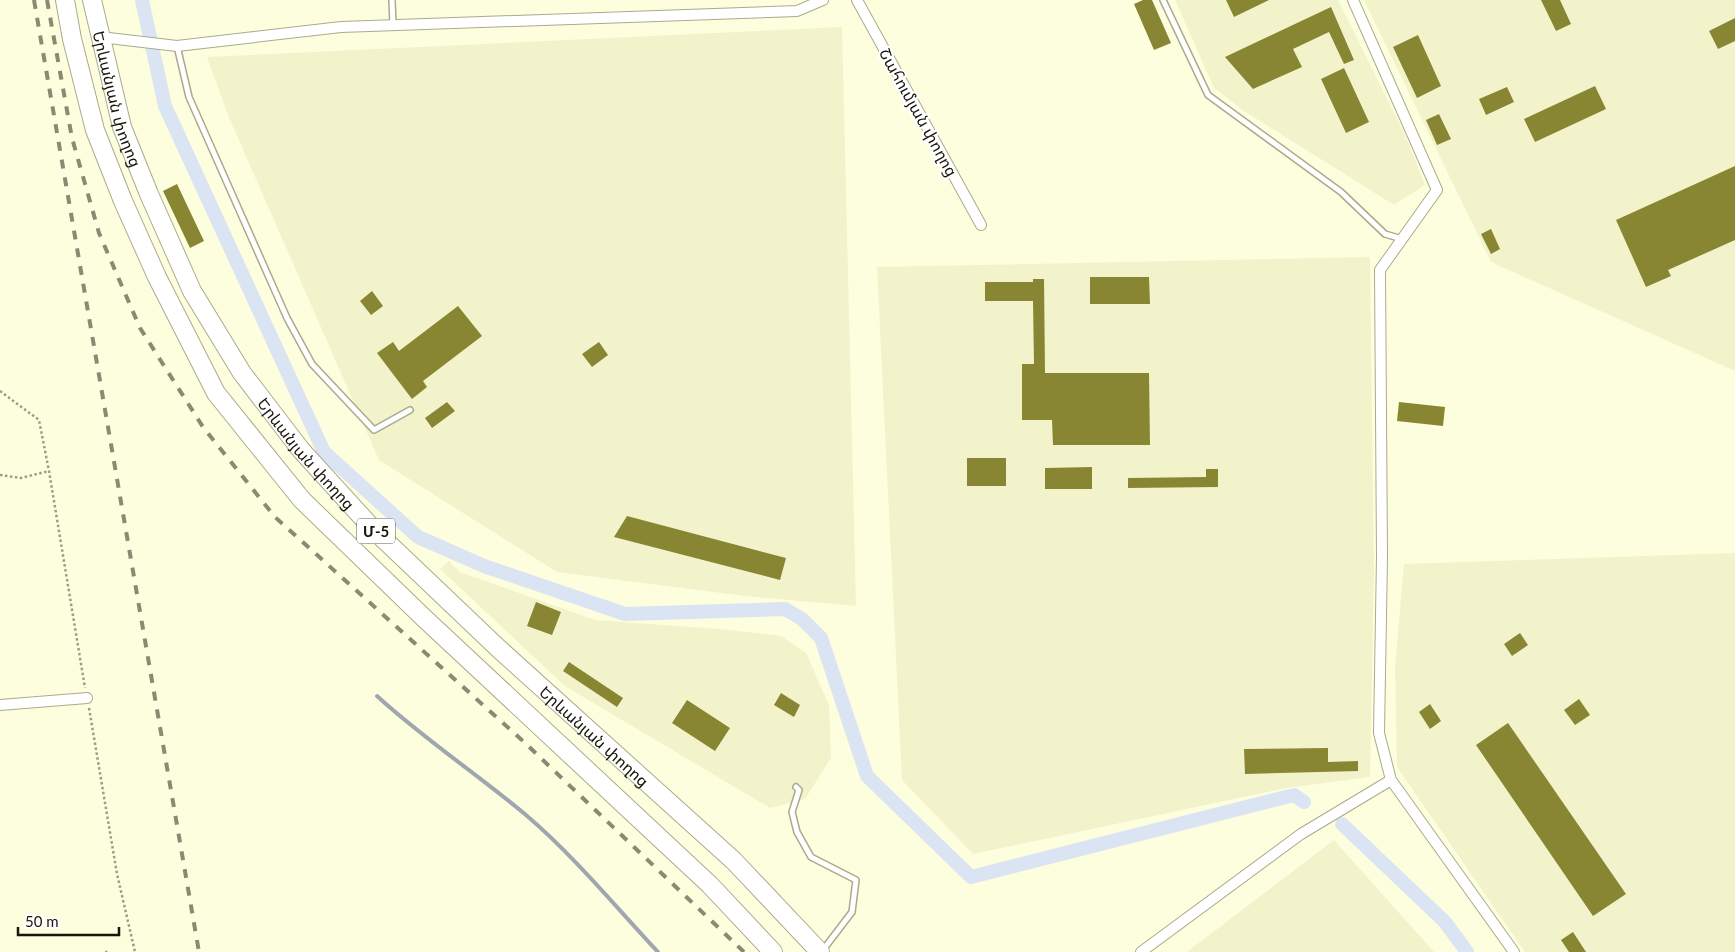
<svg xmlns="http://www.w3.org/2000/svg" width="1735" height="952" font-family="Lato,'Noto Sans Armenian',sans-serif">
	<rect width="100%" height="100%" fill="#fdfede"/>
	<path fill="#f2f3cb" d="M1175 0H1338L1405 135 1425 185 1394 205 1244 111 1214 88Z
		M1364 0H1735V371L1491 262Z
		M842 27 856 606 745 596 557 572 379 460 228 115 207 57Z
		M1370 257 1374 569 1370 777 1286 788 973 854 902 780 877 267Z
		M1735 553V952H1525L1397 767 1395 667 1404 564Z
		M449 561 460 572 595 620 719 629 781 636 806 653 829 705 831 758 805 799 770 808 565 686 440 569Z
		M1334 840 1434 952H1187Z"/>
	<g fill="none" stroke-linecap="round" stroke-linejoin="round">
		<path stroke="#a0a6ad" stroke-width="4" d="M377 696C424 739 477 774 526 815 574 856 615 906 658 952"/>
		<path stroke="#dbe4f2" stroke-width="14" d="M142 0 165 106 324 452 418 537 484 566 625 614 785 609 802 619 821 638 867 776 971 877 1294 795 1304 802
			M1342 824 1445 922 1467 952"/>
	</g>
	<path fill="#888633" d="M1143 0H1152L1171 43 1154 50 1134 4Z
		M1226 0H1269L1234 17Z
		M1541 0H1560L1571 24 1556 31Z
		M1331 7 1354 60 1344 64 1329 32 1293 49 1302 67 1253 89 1225 57Z
		M1735 18V41L1718 49 1709 31Z
		M1418 35 1441 86 1417 98 1393 47Z
		M1344 68 1369 122 1346 133 1321 79Z
		M1595 86 1606 109 1535 142 1524 119Z
		M1507 87 1514 102 1486 115 1479 99Z
		M1439 114 1451 139 1437 145 1426 120Z
		M1735 166V240L1668 270 1671 276 1646 287 1616 220Z
		M177 184 204 241 190 248 163 191Z
		M1491 229 1500 249 1491 254 1481 234Z
		M1090 277H1149L1150 304H1090Z
		M1033 279H1044L1045 373H1149L1150 445H1053L1052 420H1022V364H1034L1033 301H985V282H1033Z
		M372 291 383 306 371 315 360 301Z
		M458 306 482 336 423 381 427 387 412 399 377 353 393 342 399 351Z
		M599 342 608 355 592 367 582 354Z
		M447 402 455 411 432 428 425 418Z
		M1399 402 1445 407 1443 426 1397 421Z
		M967 458H1006V486H967Z
		M1092 467V489H1045V468Z
		M1206 469H1218V487L1128 488V478L1206 477Z
		M627 516 786 558 780 580 614 537Z
		M536 602 561 612 552 635 527 626Z
		M1520 633 1528 645 1512 656 1504 644Z
		M569 662 623 698 617 707 563 671Z
		M781 693 800 705 794 717 774 705Z
		M1579 699 1590 715 1575 725 1564 710Z
		M687 700 730 728 715 751 672 723Z
		M1430 704 1441 721 1430 729 1419 712Z
		M1508 723 1626 894 1593 916 1476 745Z
		M1328 748V762L1358 761V771L1245 774 1244 749Z
		M1573 932 1586 952H1569L1561 940Z"/>
	<g fill="none" stroke-linecap="round" stroke-linejoin="round">
		<defs>
			<path id="service" d="M392 0 393 25
				M1163 0 1208 95 1341 192 1385 234 1402 239
				M177 46 189 97 287 318 312 364 374 430 410 410
				M796 787 799 790 792 812 797 832 811 857 856 880 852 912 823 950"/>
			<path id="minor" d="M857 0 981 225
				M1353 0 1437 190 1380 270 1382 557 1379 733 1391 780
				M100 37 177 46 341 27 797 11 823 0
				M0 705 87 698
				M1141 952 1301 834 1391 780 1514 952"/>
			<g id="trunk">
				<path d="M65 0 72 39 95 130 123 201 157 277 216 393 302 500 424 618 710 885 773 952"/>
				<path id="s1" d="M92 0 122 127 149 194 192 291 242 373 301 450 373 529 498 648 734 861 820 952"/>
			</g>
		</defs>
		<use href="#service" stroke="#aaab8d" stroke-width="8"/>
		<use href="#minor" stroke="#aaab8d" stroke-width="12"/>
		<use href="#trunk" stroke="#aaab8d" stroke-width="20"/>
		<path stroke="#9c9d85" stroke-width="2.5" stroke-dasharray="2.5 2.5" stroke-linecap="butt" d="M0 391 39 420 49 471 85 688
			M0 475 21 478 49 471
			M89 708 117 874 135 952
			M105 952H108"/>
		<use href="#service" stroke="#fff" stroke-width="5"/>
		<use href="#minor" stroke="#fff" stroke-width="10"/>
		<use href="#trunk" stroke="#fff" stroke-width="18"/>
		<path stroke="#898a74" stroke-width="4" stroke-dasharray="9 9" stroke-linecap="butt" d="M34 0 199 952
			M47 0 72 138 99 233 140 328 203 427 275 517 524 742 744 952"/>
	</g>
	<g text-anchor="middle" dominant-baseline="central" stroke-width="4.5" stroke-linejoin="round" paint-order="stroke">
		<rect fill="#fff" stroke="#5d5d54" stroke-width="1" x="357" y="518.5" width="38" height="25" rx="4"/>
		<g font-size="15" font-weight="bold" fill="#17170b">
			<text x="376" y="531">Մ-5</text>
		</g>
		<g font-size="16" fill="#17170b" stroke="#fff">
			<text stroke="none"><textPath href="#s1" startOffset="102">Երևանյան փողոց</textPath></text>
			<text transform="translate(919 112) rotate(61)">Շահումյան փողոց</text>
			<text stroke="none"><textPath href="#s1" startOffset="508">Երևանյան փողոց</textPath></text>
			<text stroke="none"><textPath href="#s1" startOffset="912">Երևանյան փողոց</textPath></text>
		</g>
	</g>
	<path d="M18 927v8h101v-8" fill="none" stroke="#17170b" stroke-width="2.5"/>
	<text x="25" y="927" font-size="15" fill="#17170b" stroke="#ffffff" stroke-width="4" paint-order="stroke">50 m</text>
</svg>
